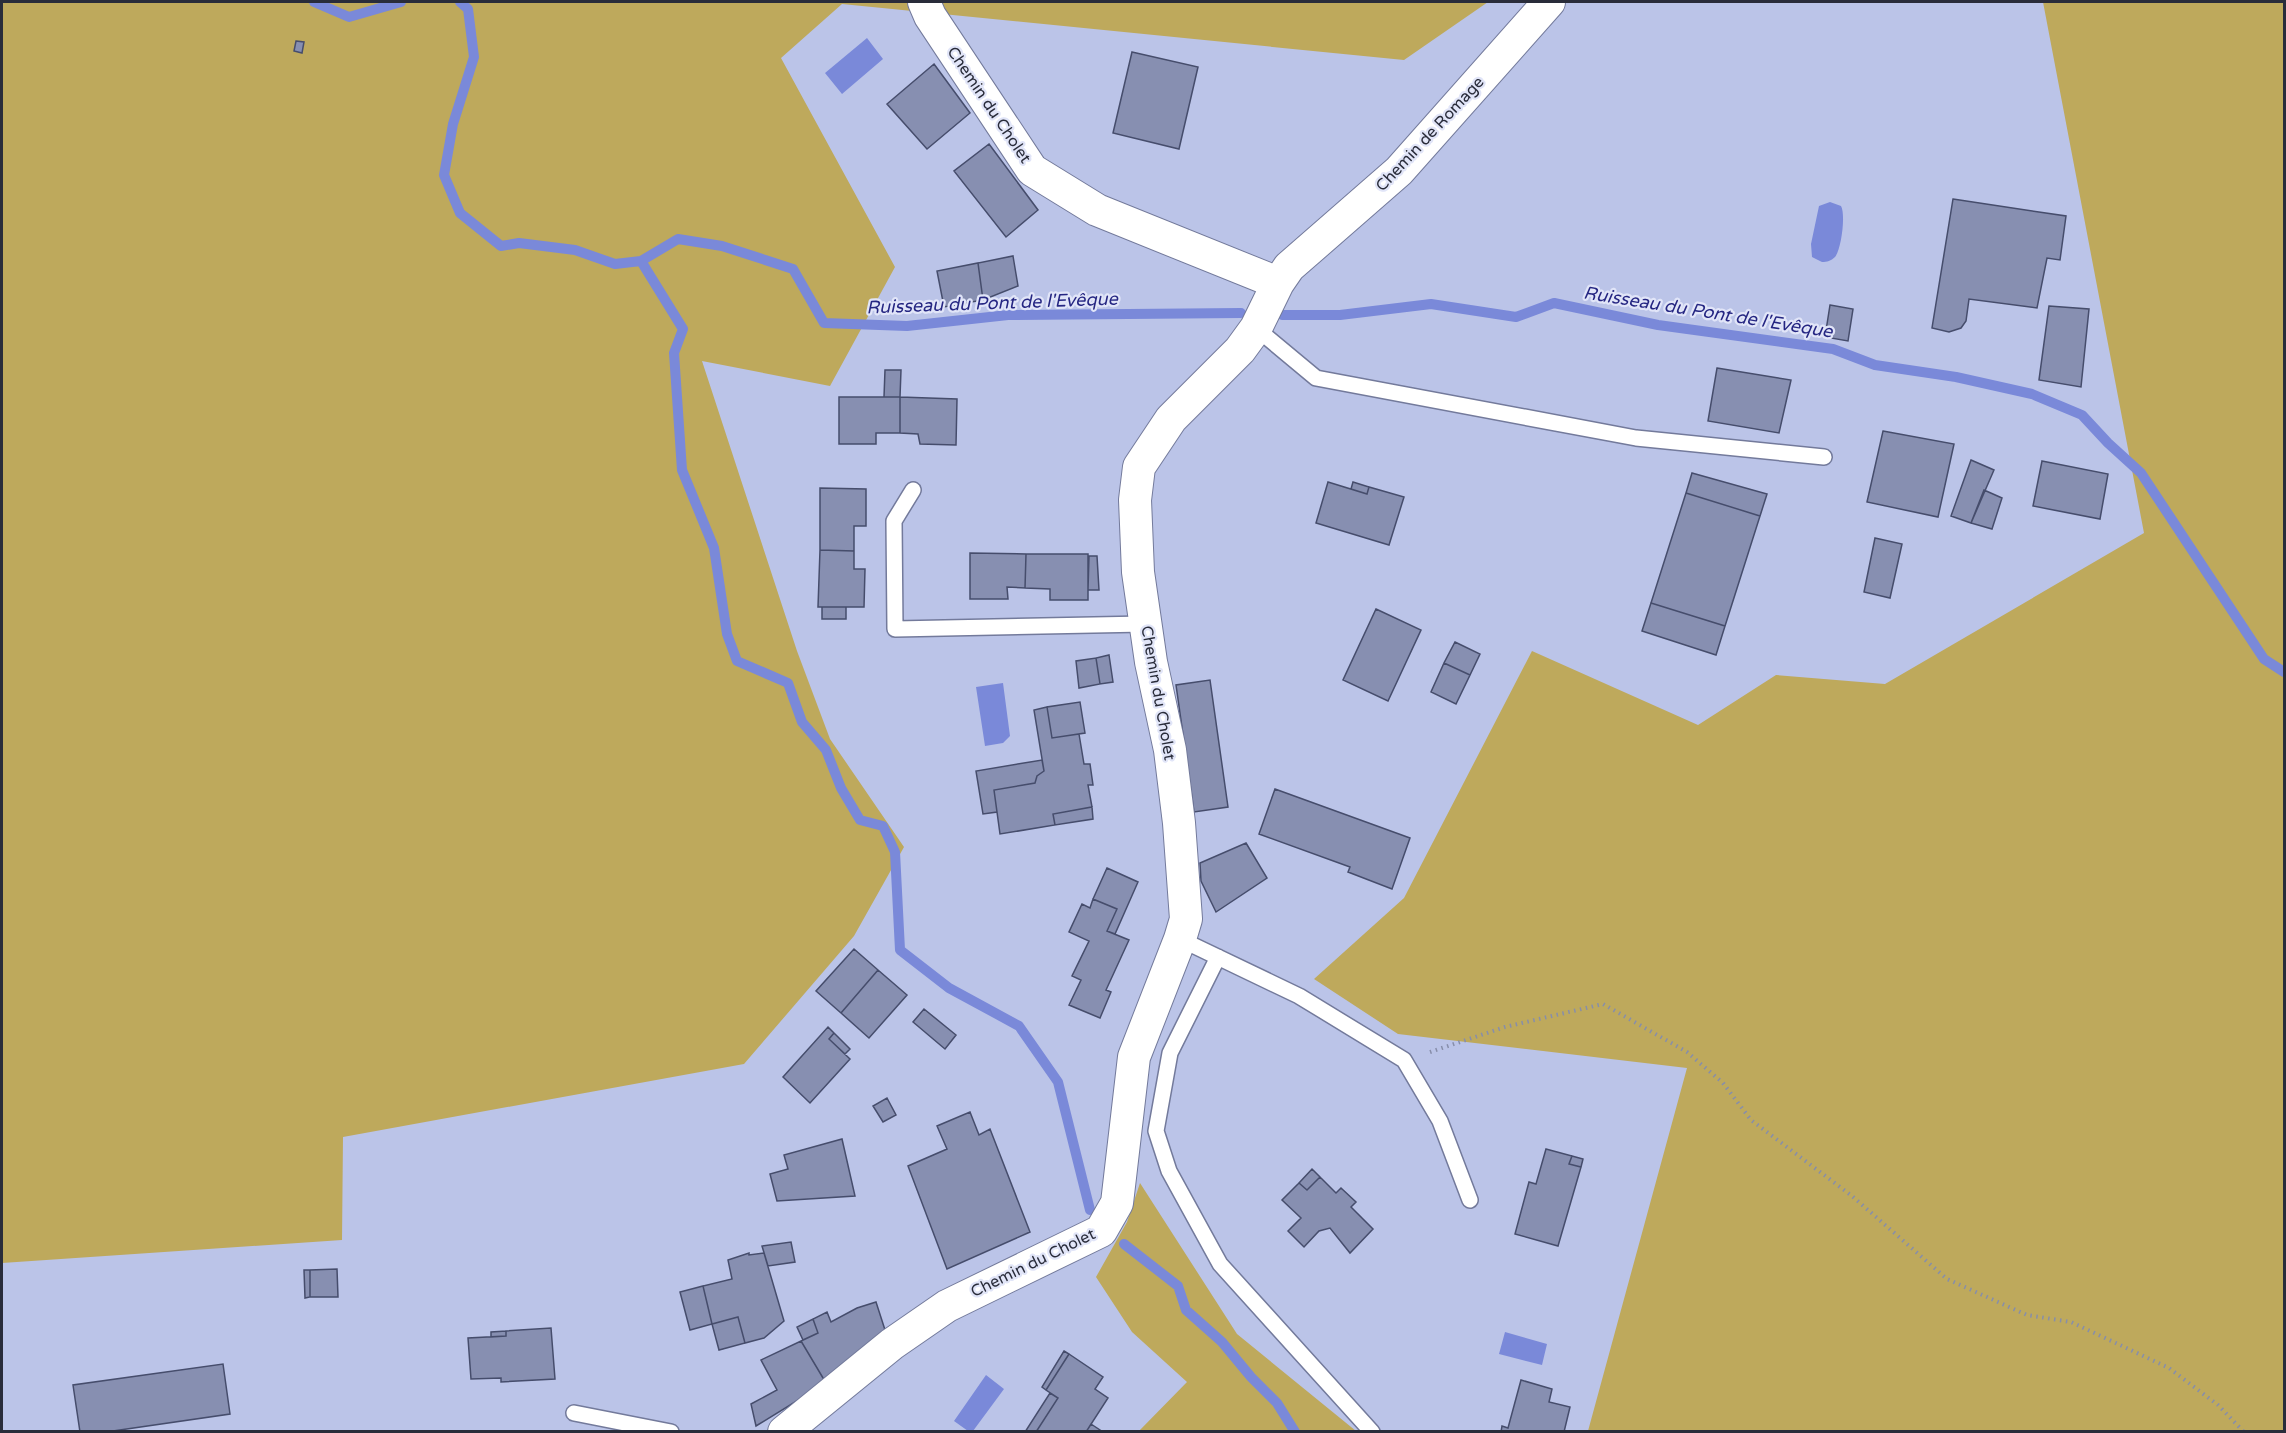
<svg xmlns="http://www.w3.org/2000/svg" width="2286" height="1433" font-family="'Varela Round',sans-serif">
	<rect width="100%" height="100%" fill="#bbc4e8"/>
	<path fill="#bea95c" d="M2 2H1488L1404 60 842 4 781 58 895 267 830 386 702 361 797 651 830 739 904 847 854 936 744 1064 343 1137 342 1240 2 1263Z
		M2043 2H2284V1431H1588L1687 1068 1398 1034 1314 979 1404 898 1532 651 1698 725 1776 675 1885 684 2144 533Z
		M1140 1183 1237 1334 1356 1431H1139L1187 1382 1132 1332 1096 1277 1127 1222Z"/>
	<path fill="#7a89d9" d="M867 38 883 59 842 94 825 73Z
		M1830 202 1841 206C1846 215 1841 250 1835 257 1831 261 1827 262 1822 262L1812 257 1811 244 1819 206Z
		M1003 683 1010 736 1003 743 985 746 976 687Z
		M1505 1332 1547 1344 1542 1365 1499 1354Z
		M986 1375 1004 1389 973 1431H968L954 1421Z"/>
	<g fill="none" stroke-linecap="round" stroke-linejoin="round">
		<path stroke="#7a89d9" stroke-width="10" d="M314 2 349 17 401 2
			M460 2 468 9 474 57 453 124 444 175 460 213 501 246 519 243 575 250 615 264 641 261 683 329 674 353 682 470 714 548 727 634 737 661 788 683 802 722 826 750 841 788 860 820 883 826 895 852 900 950 949 988 1019 1026 1058 1082 1090 1210
			M641 261 678 239 722 246 793 269 824 323 907 326 1008 315 1241 313
			M1282 315H1340L1431 304 1516 317 1554 303 1658 325 1833 349 1875 365 1956 377 2032 394 2082 415 2108 443 2141 473 2264 659 2284 672
			M1124 1244 1178 1286 1186 1310 1222 1342 1251 1377 1277 1403 1295 1432"/>
	</g>
	<path fill="#878fb1" stroke="#464d6c" stroke-width="1.5" d="M296 41 304 42 302 53 294 51Z
		M1132 52 1198 67 1179 149 1113 133Z
		M934 64 970 113 927 149 887 104Z
		M989 144 1038 210 1006 237 954 171Z
		M1953 199 2066 216 2060 260 2047 258 2037 308 1969 299 1966 321 1961 328 1949 332 1932 328Z
		M1013 256 1018 286 983 300 978 263Z
		M978 263 983 300 944 307 937 271Z
		M1830 305 1853 309 1848 341 1825 337Z
		M2049 306 2089 309 2081 387 2039 380Z
		M1717 368 1791 380 1779 433 1708 421Z
		M885 370H901L900 397H884Z
		M839 397H900V433H876V444H839Z
		M900 397 957 399 956 445 920 444 918 434 900 433Z
		M1883 431 1954 444 1938 517 1867 502Z
		M1971 460 1994 470 1971 523 1951 516Z
		M2042 461 2108 474 2100 519 2033 506Z
		M1692 473 1767 494 1760 516 1686 493Z
		M1328 482 1367 494 1369 487 1404 497 1389 545 1316 523Z
		M1353 482 1369 487 1367 494 1351 489Z
		M820 488 866 489V526H854V551L820 550Z
		M1984 490 2002 498 1992 529 1971 523Z
		M1686 493 1760 516 1725 626 1651 603Z
		M1875 538 1902 544 1890 598 1864 592Z
		M820 550 854 551V569H865L864 607H818Z
		M970 553 1026 554 1025 588 1007 587 1008 599H970Z
		M1026 554H1088V600H1050V589L1025 588Z
		M1089 556H1097L1099 590H1088Z
		M1651 603 1725 626 1716 655 1642 631Z
		M822 607H846V619H822Z
		M1376 609 1421 630 1388 701 1343 680Z
		M1455 642 1480 654 1470 675 1444 663Z
		M1109 655 1113 682 1100 684 1096 658Z
		M1096 658 1100 684 1079 688 1076 661Z
		M1444 663 1470 675 1456 704 1431 692Z
		M1210 680 1228 807 1194 812 1176 685Z
		M1080 702 1085 733 1052 738 1047 707Z
		M1047 707 1052 738 1079 734 1084 764H1090L1093 785H1088L1092 807 1053 814 1055 825 1000 834 994 790 1035 783 1037 776 1044 771 1034 710Z
		M1042 760 1044 771 1037 776 1035 783 994 790 997 812 983 814 976 771Z
		M1275 789 1410 838 1392 889 1348 872 1350 867 1259 834Z
		M1092 807 1093 819 1055 825 1053 814Z
		M1246 843 1267 878 1216 912 1201 881 1200 863Z
		M1107 868 1138 882 1115 934 1107 931 1117 909 1093 899Z
		M1093 899 1117 909 1107 931 1129 940 1106 990 1111 992 1100 1018 1069 1005 1081 980 1072 976 1089 941 1069 932 1082 904 1090 908Z
		M854 949 878 970 841 1013 816 991Z
		M878 970 907 995 869 1038 841 1013Z
		M924 1009 956 1035 945 1049 913 1022Z
		M828 1027 834 1033 829 1039 850 1059 810 1103 783 1077Z
		M834 1033 850 1049 845 1054 829 1039Z
		M887 1098 896 1115 883 1122 873 1106Z
		M970 1112 979 1135 990 1129 1030 1232 947 1269 908 1166 947 1149 937 1126Z
		M842 1139 855 1196 777 1201 770 1174 788 1169 784 1155Z
		M1546 1149 1572 1156 1569 1164 1581 1167 1558 1246 1515 1234 1529 1182 1536 1184Z
		M1572 1156 1583 1159 1581 1167 1569 1164Z
		M1312 1169 1320 1177 1307 1190 1299 1183Z
		M1320 1177 1336 1193 1341 1188 1356 1202 1351 1207 1373 1229 1350 1253 1330 1228 1319 1231 1304 1247 1288 1231 1301 1218 1282 1200 1299 1183 1307 1190Z
		M791 1242 795 1262 768 1266 762 1246Z
		M749 1253V1255L764 1253 784 1321 764 1338 745 1343 738 1317 712 1324 703 1286 732 1279 728 1260Z
		M337 1269 338 1297H310V1270Z
		M304 1270H310V1297L305 1298Z
		M703 1286 712 1324 690 1330 680 1292Z
		M876 1302 886 1333 826 1383 801 1341 818 1333 813 1319 827 1312 831 1322 857 1308Z
		M738 1317 745 1343 719 1350 712 1324Z
		M813 1319 818 1333 803 1340 797 1327Z
		M551 1328 555 1379 501 1382V1378L471 1379 468 1338 506 1336V1331Z
		M506 1331V1336L491 1337V1332Z
		M801 1341 826 1383 756 1426 751 1404 777 1390 761 1360Z
		M1064 1351 1069 1354 1046 1390 1042 1387Z
		M1069 1354 1103 1377 1095 1389 1108 1398 1086 1432H1036L1058 1398 1046 1390Z
		M223 1364 230 1414 106 1432H80L73 1385Z
		M1521 1380 1552 1389 1549 1402 1570 1407 1564 1432H1501L1502 1426 1508 1428Z
		M1050 1393 1058 1398 1036 1432H1025Z
		M1091 1424 1103 1432H1086Z"/>
	<g fill="none" stroke-linecap="round" stroke-linejoin="round">
		<defs>
			<path id="service" d="M1256 328 1316 378 1636 438 1824 457
				M913 490 894 521 895 629 1145 624
				M1180 939 1299 996 1404 1060 1440 1121 1470 1200
				M1218 957 1170 1053 1156 1131 1169 1171 1220 1264 1372 1432
				M574 1413 671 1432"/>
			<path id="minor" d="M1278 283 1289 267 1399 171 1549 2
				M784 1432 892 1344 947 1306 1101 1231 1117 1203 1134 1057 1180 939 1186 919 1179 823 1170 750 1151 662 1138 572 1135 500 1139 467 1171 419 1240 350 1256 328 1278 283 1097 210 1032 170 930 16 924 2"/>
		</defs>
		<use href="#service" stroke="#737a9b" stroke-width="18"/>
		<use href="#minor" stroke="#737a9b" stroke-width="34"/>
		<path stroke="#878eaa" stroke-width="4" stroke-dasharray="1.5 4.5" stroke-linecap="butt" d="M1430 1052 1505 1027 1603 1004 1687 1052 1723 1083 1751 1120 1852 1196 1947 1279 2027 1315 2071 1322 2169 1368 2218 1405 2244 1432"/>
		<use href="#service" stroke="#fff" stroke-width="15"/>
		<use href="#minor" stroke="#fff" stroke-width="32"/>
	</g>
	<g text-anchor="middle" dominant-baseline="central" stroke-width="4.5" stroke-linejoin="round" paint-order="stroke">
		<g font-size="16" fill="#292c3a" stroke="#e1e5f8">
			<text transform="translate(989 105) rotate(56)">Chemin du Cholet</text>
			<text transform="translate(1430 134) rotate(-47)">Chemin de Romage</text>
			<text transform="translate(1158 693) rotate(80)">Chemin du Cholet</text>
			<text transform="translate(1033 1263) rotate(-26)">Chemin du Cholet</text>
		</g>
		<g font-size="18" font-style="italic" fill="#252682" stroke="#e1e5f8">
			<text transform="translate(992 303) rotate(-2)">Ruisseau du Pont de l'Evêque</text>
			<text transform="translate(1708 312) rotate(9)">Ruisseau du Pont de l'Evêque</text>
		</g>
	</g>
	<rect width="2286" height="1433" fill="none" stroke="#292c3a" stroke-width="6"/>
</svg>
